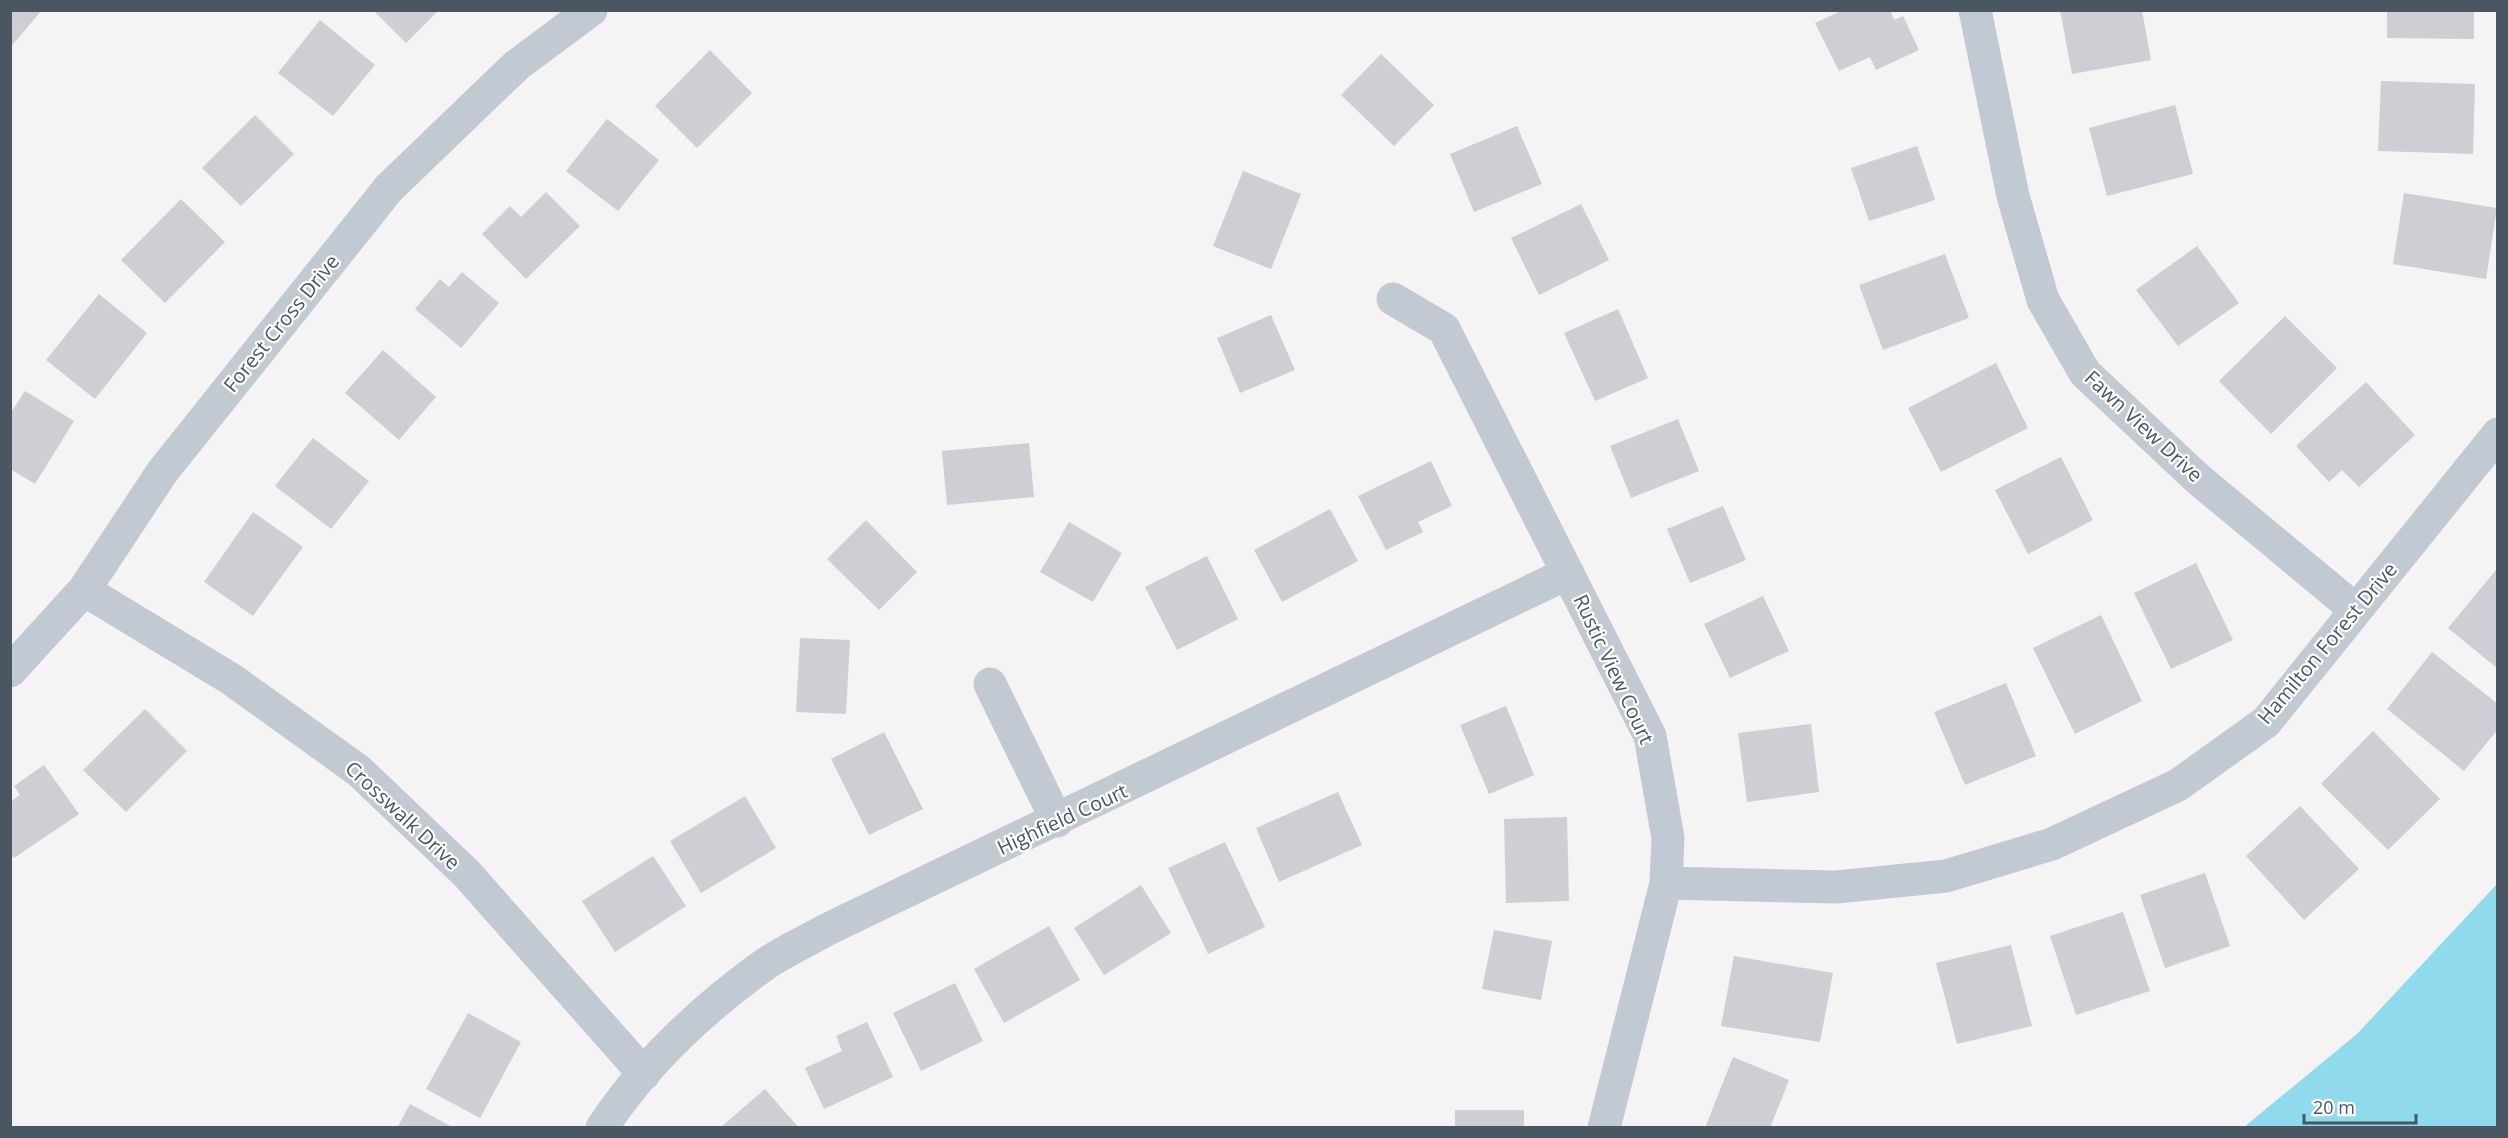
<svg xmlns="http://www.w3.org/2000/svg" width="2508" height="1138" font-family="'Open Sans',sans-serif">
	<rect width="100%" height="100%" fill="#f5f3f3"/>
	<path fill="#90daee" d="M2497 884V1127H2244L2357 1034Z"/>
	<path fill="#cdcfd5" d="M10 10H42L10 48Z
		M373 10H439L406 43Z
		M1843 10H1890L1894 20 1903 16 1919 50 1876 70 1870 57 1839 71 1815 23Z
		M2060 10H2142L2151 60 2072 74Z
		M2387 10H2474V39L2387 38Z
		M320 20 375 65 333 116 278 73Z
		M710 50 752 93 697 148 655 106Z
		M1381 54 1434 105 1394 146 1341 95Z
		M2381 81 2475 84 2473 154 2378 151Z
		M2175 105 2193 174 2107 196 2089 128Z
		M255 115 294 154 241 206 202 168Z
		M607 119 659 160 618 211 566 171Z
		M1517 126 1542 184 1474 212 1450 154Z
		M1917 146 1935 200 1869 221 1851 168Z
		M1243 171 1301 194 1271 269 1213 246Z
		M546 192 580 226 526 279 482 234 510 206 521 217Z
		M2404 193 2497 208 2486 279 2393 264Z
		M181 199 225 242 165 303 121 260Z
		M1581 204 1609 260 1539 295 1511 238Z
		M2197 246 2239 303 2178 346 2136 290Z
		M1945 254 1969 318 1883 350 1859 285Z
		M462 272 499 303 461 348 415 309 440 279 449 287Z
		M99 294 147 333 95 399 46 360Z
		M1618 309 1648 378 1595 401 1564 333Z
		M1271 315 1295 370 1240 393 1217 338Z
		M2285 316 2337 368 2271 434 2219 381Z
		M383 350 436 397 399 440 345 393Z
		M1996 363 2028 428 1941 472 1908 408Z
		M2366 382 2415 435 2359 487 2342 470 2329 482 2296 446Z
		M25 391 74 421 35 484 10 469V414Z
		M1678 419 1699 471 1631 498 1610 446Z
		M313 438 369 481 331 529 275 486Z
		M1029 443 1034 497 947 505 942 451Z
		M2061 457 2093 520 2028 554 1995 490Z
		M1431 461 1452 506 1418 522 1423 532 1386 550 1358 496Z
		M1723 506 1746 560 1690 583 1667 529Z
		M1330 509 1358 561 1282 602 1254 550Z
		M253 512 303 547 253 616 204 582Z
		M866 520 917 572 879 610 827 559Z
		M1069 522 1122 553 1093 602 1040 572Z
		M1207 556 1238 619 1177 650 1145 587Z
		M2196 563 2233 640 2171 669 2134 593Z
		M2496 570 2498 571V669L2448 628Z
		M1763 596 1789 651 1730 678 1704 624Z
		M2101 615 2142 701 2075 734 2033 648Z
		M800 638 850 640 846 714 796 712Z
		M2432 652 2498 704V729L2464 771 2387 709Z
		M2006 683 2036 756 1965 785 1934 712Z
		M1506 706 1534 775 1489 794 1460 725Z
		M145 709 187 751 126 812 83 770Z
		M1811 724 1819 792 1747 802 1738 733Z
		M2373 731 2440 799 2388 850 2321 784Z
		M884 732 923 809 869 835 831 759Z
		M44 765 79 814 14 858 10 854V802L20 795 14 786Z
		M1338 792 1362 845 1279 882 1256 828Z
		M745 796 776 848 701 893 670 841Z
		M2300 806 2359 869 2304 920 2246 856Z
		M1567 817 1569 901 1506 903 1504 819Z
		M1225 842 1265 927 1208 954 1168 868Z
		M653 856 686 906 615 952 582 901Z
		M2205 873 2230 946 2165 968 2140 895Z
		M1141 885 1171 933 1104 975 1074 928Z
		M2123 912 2150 991 2076 1015 2050 936Z
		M1049 926 1080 980 1004 1023 974 969Z
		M1494 930 1552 941 1541 1000 1482 989Z
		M2011 945 2032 1026 1957 1044 1936 963Z
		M1734 956 1833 973 1820 1042 1721 1026Z
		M955 983 983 1041 921 1071 893 1013Z
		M468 1013 521 1042 480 1118 426 1089Z
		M867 1022 893 1077 824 1109 805 1068 842 1051 836 1036Z
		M1733 1057 1789 1080 1770 1128H1705Z
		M765 1089 799 1128H720Z
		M410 1104 454 1128H397Z
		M1455 1110H1524V1128H1455Z"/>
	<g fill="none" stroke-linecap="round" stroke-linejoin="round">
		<path stroke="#c1cad2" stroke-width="33" d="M1975 10 2013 196 2043 300 2085 373 2198 479 2356 610
			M1393 299 1444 329 1650 736 1668 838 1666 883 1604 1128
			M84 590 231 679 359 771 467 874 644 1074
			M10 671 84 590 163 471 389 188 517 65 591 10
			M990 684 1057 821
			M1666 883 1836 887 1946 876 2052 844 2178 785 2266 722 2498 434
			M602 1128C643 1065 703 1009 764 965 784 951 807 941 828 929L1568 573"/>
	</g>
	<g text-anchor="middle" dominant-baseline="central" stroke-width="4.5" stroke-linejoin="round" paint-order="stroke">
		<g font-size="20" fill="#4a5661" stroke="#fff">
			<text transform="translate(281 323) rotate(-51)">Forest Cross Drive</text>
			<text transform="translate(2144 426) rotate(43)">Fawn View Drive</text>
			<text transform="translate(2327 643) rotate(-50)">Hamilton Forest Drive</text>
			<text transform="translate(1614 669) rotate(65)">Rustic View Court</text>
			<text transform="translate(403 815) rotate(43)">Crosswalk Drive</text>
			<text transform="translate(1062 819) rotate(-25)">Highfield Court</text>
		</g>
	</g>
	<rect width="2508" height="1138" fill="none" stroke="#4a5661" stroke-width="24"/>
	<path d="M2304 1114v9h112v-9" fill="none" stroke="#4a5661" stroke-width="3"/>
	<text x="2313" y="1114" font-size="18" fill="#4a5661" stroke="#ffffff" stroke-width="4.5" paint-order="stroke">20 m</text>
</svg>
